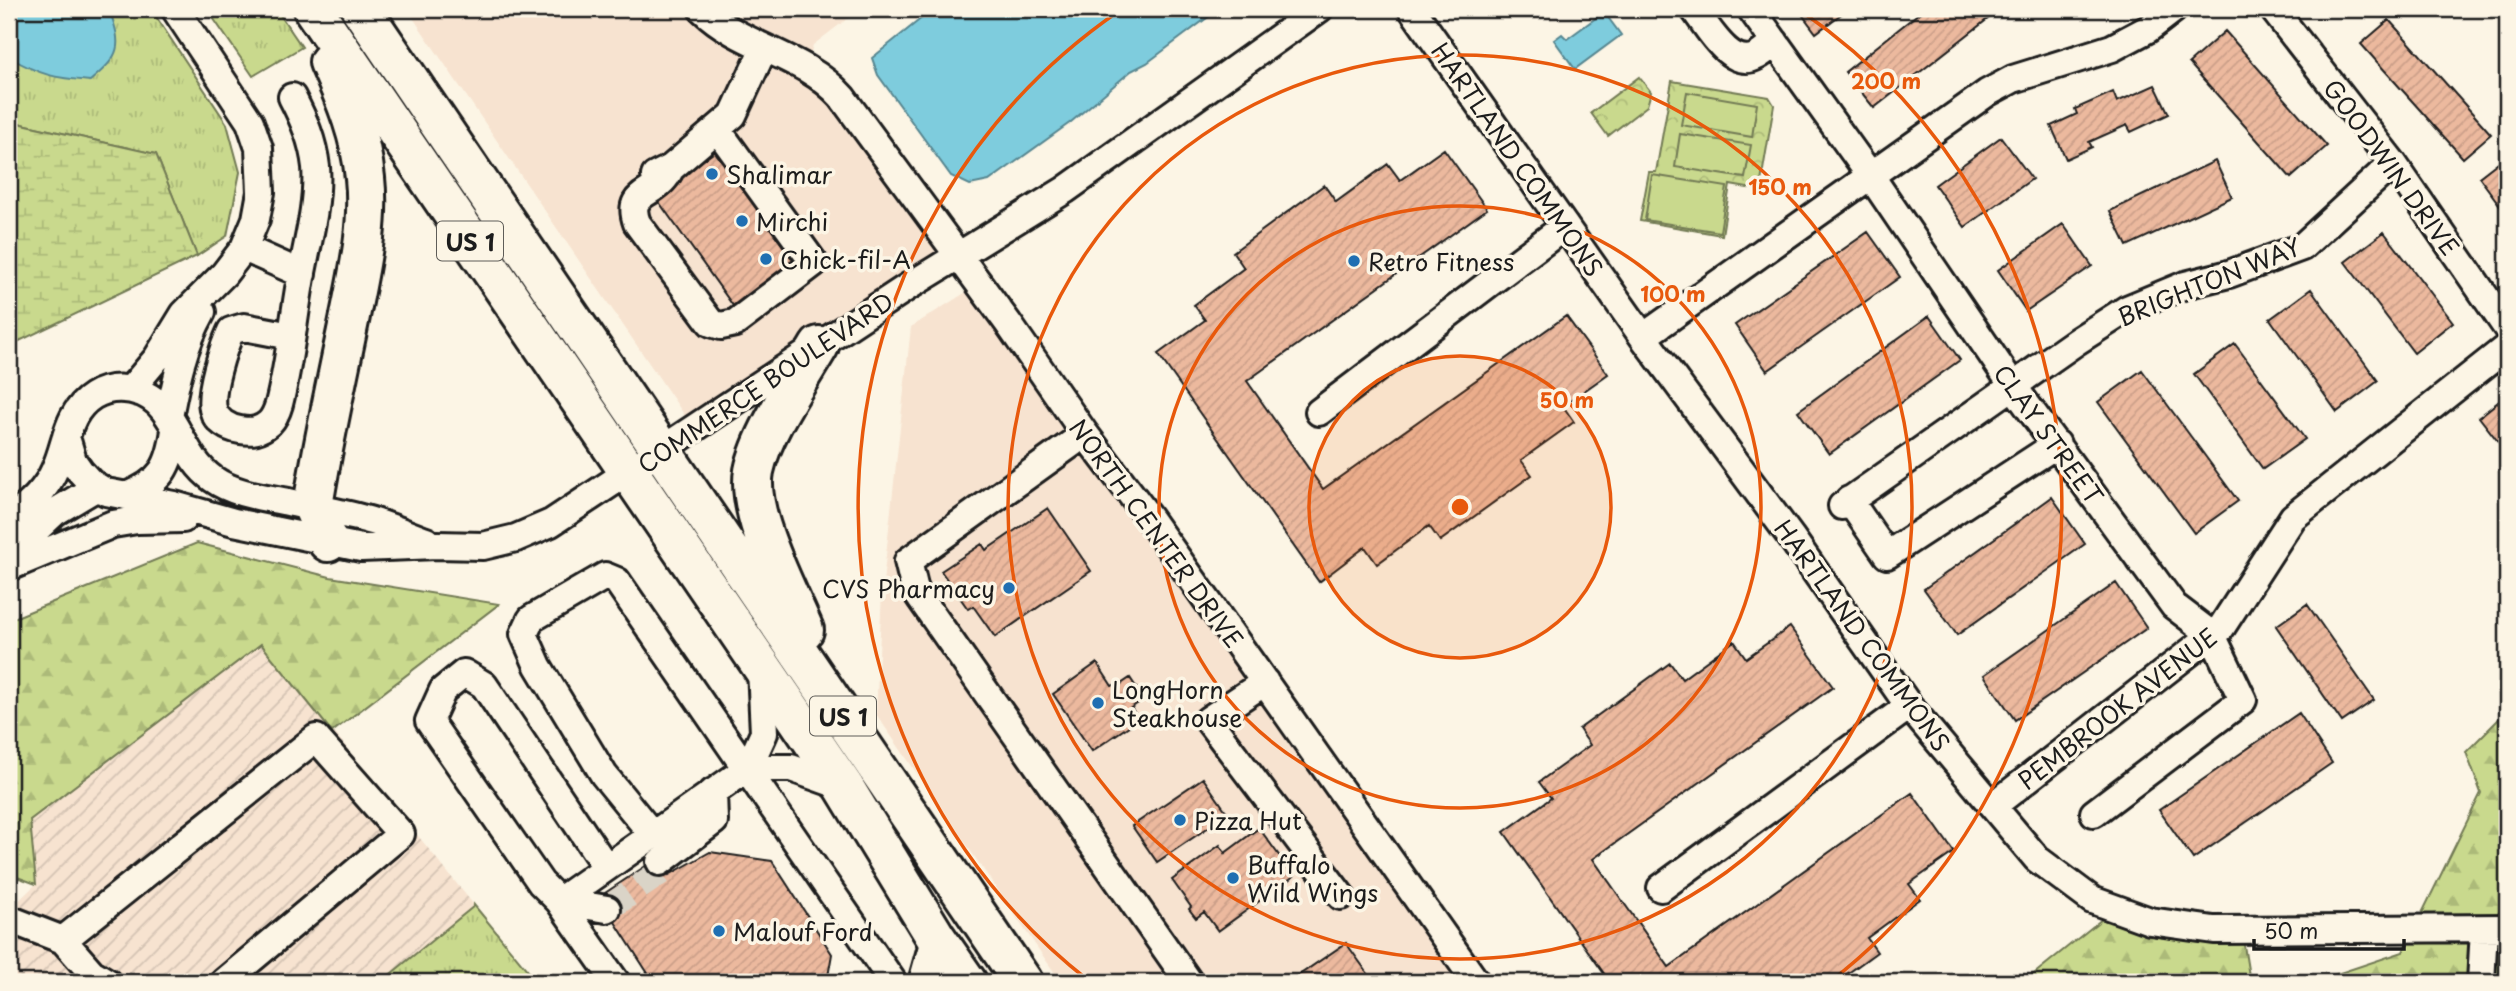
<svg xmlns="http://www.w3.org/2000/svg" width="2516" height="991" font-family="'Playpen Sans',sans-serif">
	<defs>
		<pattern id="industrial-furrows" width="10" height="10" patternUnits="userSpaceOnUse" patternTransform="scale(1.75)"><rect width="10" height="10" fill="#f7e3d0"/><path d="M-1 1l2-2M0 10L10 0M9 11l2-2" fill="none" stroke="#d3c2b2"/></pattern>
		<pattern id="grass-tufts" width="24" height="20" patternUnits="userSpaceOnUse" patternTransform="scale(1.75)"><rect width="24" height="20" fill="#c9d98d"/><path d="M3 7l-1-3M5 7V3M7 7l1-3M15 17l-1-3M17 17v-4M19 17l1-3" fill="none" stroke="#acba79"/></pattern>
		<pattern id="forest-firs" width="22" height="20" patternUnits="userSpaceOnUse" patternTransform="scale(1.75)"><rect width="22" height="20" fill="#c9d98d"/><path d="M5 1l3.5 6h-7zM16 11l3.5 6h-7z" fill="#acba79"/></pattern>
		<pattern id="wetland-marsh" width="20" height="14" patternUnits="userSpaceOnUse" patternTransform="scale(1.75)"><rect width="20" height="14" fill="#c9d98d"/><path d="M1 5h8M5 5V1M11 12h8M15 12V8" fill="none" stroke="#acba79"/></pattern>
		<pattern id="park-crowns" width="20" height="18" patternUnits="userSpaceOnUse" patternTransform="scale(1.75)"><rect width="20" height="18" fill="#c9d98d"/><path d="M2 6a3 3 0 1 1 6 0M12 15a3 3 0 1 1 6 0" fill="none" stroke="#acba79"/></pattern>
		<pattern id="building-hatch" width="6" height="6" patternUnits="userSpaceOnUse" patternTransform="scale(1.75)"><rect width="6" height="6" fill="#ecb99e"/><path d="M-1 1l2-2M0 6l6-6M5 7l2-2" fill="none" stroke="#ca9e88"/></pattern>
	</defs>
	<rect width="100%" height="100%" fill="#fcf5e5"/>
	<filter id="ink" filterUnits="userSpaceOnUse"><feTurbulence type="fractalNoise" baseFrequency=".0143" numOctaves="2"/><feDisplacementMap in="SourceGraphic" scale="14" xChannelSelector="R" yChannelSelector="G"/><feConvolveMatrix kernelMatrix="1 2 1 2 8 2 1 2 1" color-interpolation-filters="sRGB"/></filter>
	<g filter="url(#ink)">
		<path fill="#f7e3d0" d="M407 9H860L813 45 806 68 958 257 694 429Z
			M979 284 1479 982H1061L876 714 882 592 911 327Z"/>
		<path fill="url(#industrial-furrows)" d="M262 643 474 905 381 982H9V910L36 884 30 820Z"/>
		<path fill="url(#grass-tufts)" stroke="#727a54" stroke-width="2" d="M9 9H151L227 124 240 172 227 236 197 256 156 154 9 121Z
			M207 9H276L302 47 253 76Z
			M474 905 537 982H381L474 906Z"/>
		<path fill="url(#forest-firs)" stroke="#727a54" stroke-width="2" d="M197 543 330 577 499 604 332 732 261 644 30 820 36 884 9 874V620Z
			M2507 711V982H2313L2403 952 2481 793 2466 752Z
			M2107 915 2243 939 2250 982H2024Z"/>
		<path fill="url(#wetland-marsh)" stroke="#727a54" stroke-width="2" d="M9 121 156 154 197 256 9 346Z"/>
		<path fill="url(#park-crowns)" stroke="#727a54" stroke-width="2" d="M1639 77 1651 92 1647 106 1608 136 1591 113Z
			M1672 81 1769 97 1774 105 1761 182 1753 189 1730 185 1722 235 1640 221 1649 172H1656Z"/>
		<path fill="#c9d98d" stroke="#727a54" stroke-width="2" d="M1687 92 1757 104 1752 137 1681 125Z
			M1680 134 1751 145 1745 178 1675 167Z
			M1652 175 1727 187 1720 232 1645 220Z"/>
		<path fill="#7eccdd" stroke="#578690" stroke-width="2" d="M9 9H109C123 47 121 55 90 81 54 78 40 75 9 57Z
			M933 9H1225L1215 12 1147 63 1131 71 1071 122 989 181 970 185 951 176 878 75 872 58Z
			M1604 12 1621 35 1575 69 1554 40 1562 34 1567 39Z"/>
		<path fill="url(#building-hatch)" stroke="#1c1c1c" stroke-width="2" d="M1798 9H1848L1816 33Z
			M1924 9H1990L1994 14 1874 108 1845 72Z
			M2389 20 2491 134 2463 158 2361 44Z
			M2225 31 2327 146 2291 178 2189 63Z
			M2155 85 2169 114 2131 132 2127 125 2089 142 2092 147 2066 159 2051 126 2077 114 2075 109 2113 92 2117 102Z
			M2001 137 2032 179 1965 227 1935 185Z
			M1444 149 1487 209 1247 381 1323 489 1566 316 1608 374 1563 406 1574 422 1521 460 1532 475 1440 541 1429 526 1377 564 1365 547 1319 582 1158 354 1205 320 1194 305 1244 268 1233 252 1324 185 1336 202 1388 164 1400 180Z
			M716 151 795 263 734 307 654 195Z
			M2506 156 2507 158V215L2479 177Z
			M2215 161 2232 197 2127 246 2110 211Z
			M2063 224 2092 266 2026 311 1998 270Z
			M1868 232 1900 277 1767 371 1735 325Z
			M2384 232 2453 322 2414 353 2345 262Z
			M2311 289 2378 381 2337 412 2270 319Z
			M1929 316 1960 360 1829 454 1798 411Z
			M2235 344 2305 439 2263 469 2194 374Z
			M2142 370 2238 501 2194 533 2098 402Z
			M2507 395V453L2479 417Z
			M2052 497 2085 544 1957 635 1924 589Z
			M1048 508 1091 571 995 637 973 606 968 609 941 571 982 544 986 550Z
			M2116 583 2147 628 2015 720 1984 675Z
			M2307 604 2374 700 2342 722 2276 626Z
			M1790 627 1833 687 1593 859 1669 967 1912 793 1954 852 1909 884 1920 899 1867 938 1877 952 1836 982H1610L1504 832 1551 798 1539 782 1590 745 1579 729 1670 663 1682 679 1734 641 1746 658Z
			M1097 663 1112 686 1117 684 1118 686 1130 678 1144 699 1131 708 1139 719 1092 751 1053 694Z
			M2299 713 2332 763 2193 859 2159 810Z
			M1203 778 1228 814 1157 862 1132 826Z
			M1259 828 1294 876 1218 931 1204 912 1196 918 1189 909 1191 907 1172 880 1220 845 1225 853Z
			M710 852 772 861 832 954 827 982H640L649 975 599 897 658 858 669 875Z
			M1346 943 1374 982H1289Z"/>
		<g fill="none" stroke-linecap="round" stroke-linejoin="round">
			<path stroke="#dad4c7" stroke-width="26" stroke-dasharray="26 13" stroke-linecap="butt" d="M607 909 665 869"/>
			<defs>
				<path id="minor" d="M702 9C742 48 804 54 842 97L1008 323 1085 434 1149 518 1476 982
					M1412 9 1643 337 1791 537 1909 706 2037 859 2092 900 2150 921 2214 930 2507 928
					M1694 9C1707 26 1731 71 1757 56 1763 53 1769 47 1775 42
					M1751 9 1870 175 2013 386 2174 606 2212 635 2243 700 2094 813
					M2273 9 2393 163 2507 328
					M671 168C669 171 668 175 665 178 651 196 626 193 637 223L711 323 721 326 735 323 814 263 717 129
					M655 176 671 168 733 115 764 48
					M244 248 302 274
					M291 336 244 327 231 331C223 348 209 391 213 409 216 421 228 428 240 430 252 432 260 431 269 423 274 418 277 411 279 404 289 365 293 323 300 283 306 248 319 203 316 167 313 141 304 120 292 97
					M1643 337 1987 93 2013 79 2112 48 2148 29 2174 9
					M131 389 157 358 184 314 224 274 244 248 256 219 261 192 259 148 250 122 175 9
					M1319 412 1565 226
					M169 417C176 380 183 346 202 312
					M1085 434 908 561 915 590 921 599 1189 982
					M66 437 73 461 80 471 91 483 106 492 174 505 234 522 361 548 437 545 483 546 516 538 551 523 906 288 1065 190 1319 9
					M126 496C162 482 170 466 175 430
					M1849 500 1887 555 2057 444
					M1842 506 2077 341 2127 309 2185 285 2229 274 2302 247 2393 163
					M9 519C28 507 46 490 55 469 67 444 66 413 93 396 116 382 148 389 164 410 182 433 188 461 213 479 234 494 263 497 288 502 312 507 337 512 361 518 383 523 404 533 426 541
					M9 555 55 512 97 487
					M9 567 113 524 137 520 183 519
					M1265 682 1208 720 1341 896
					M748 768H791L844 787
					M1993 806 2221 628 2293 517 2507 347
					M652 834 604 775 538 666 524 634 531 619 605 576 617 581 893 982
					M660 862 714 821 713 792
					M606 867 484 685 464 673 443 690 429 721 541 883 559 901 616 982
					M1661 888 1909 706
					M559 901 748 768 764 733 761 668
					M559 901 607 909
					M9 919 63 940 92 973 107 982
					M63 940 316 738 401 834 224 982
					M922 982 935 936
					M2481 982 2484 929"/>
				<path id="highway" d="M313 9 844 787 935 936 967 982
					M361 9 1023 982
					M328 542 313 507 315 494C325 434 338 375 350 316 359 271 370 224 365 178 361 137 346 100 329 62
					M804 630C787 589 746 514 754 471 762 432 798 382 819 346"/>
			</defs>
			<use href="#minor" stroke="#1c1c1c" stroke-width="32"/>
			<use href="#highway" stroke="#1c1c1c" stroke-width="44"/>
			<use href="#minor" stroke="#fcf5e5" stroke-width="26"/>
			<use href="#highway" stroke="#fcf5e5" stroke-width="38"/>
		</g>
	</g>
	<circle cx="1460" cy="507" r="151" fill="#e8590c" fill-opacity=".12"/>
	<g fill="none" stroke="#e8590c" stroke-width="3.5">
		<circle cx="1460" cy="507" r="151"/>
		<circle cx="1460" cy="507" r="301"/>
		<circle cx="1460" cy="507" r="452"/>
		<path d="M1089 981A602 602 0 0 1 1119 11M1801 11A602 602 0 0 1 1831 981"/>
	</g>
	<g fill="#1f6fb2" stroke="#fcf5e5" stroke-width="2.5">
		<circle cx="712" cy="174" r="7"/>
		<circle cx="742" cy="221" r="7"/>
		<circle cx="766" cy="259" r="7"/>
		<circle cx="1354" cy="261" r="7"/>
		<circle cx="1009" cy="588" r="7"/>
		<circle cx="1098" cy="703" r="7"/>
		<circle cx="1180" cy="820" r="7"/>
		<circle cx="1233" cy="878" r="7"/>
		<circle cx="719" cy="931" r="7"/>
	</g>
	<g text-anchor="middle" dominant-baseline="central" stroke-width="7" stroke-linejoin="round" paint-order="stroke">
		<g fill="#fcf5e5" stroke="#5f5d58" stroke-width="2">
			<rect x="437" y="221.5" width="66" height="39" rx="5"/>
			<rect x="810" y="696.5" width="66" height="39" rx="5"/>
		</g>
		<g font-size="23" font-weight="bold" fill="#1c1c1c">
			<text x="470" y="241">US 1</text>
			<text x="843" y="716">US 1</text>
		</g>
		<g font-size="24" fill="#1c1c1c" stroke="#fcf5e5">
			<text transform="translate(1518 159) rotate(55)">HARTLAND COMMONS</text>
			<text transform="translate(2392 167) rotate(54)">GOODWIN DRIVE</text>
			<text transform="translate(2209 281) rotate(-22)">BRIGHTON WAY</text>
			<text transform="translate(765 382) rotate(-34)">COMMERCE BOULEVARD</text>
			<text transform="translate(2049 434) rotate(54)">CLAY STREET</text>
			<text transform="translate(1157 533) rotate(54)">NORTH CENTER DRIVE</text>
			<text transform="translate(1863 635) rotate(54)">HARTLAND COMMONS</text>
			<text transform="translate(2117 708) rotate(-38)">PEMBROOK AVENUE</text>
		</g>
		<g font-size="24" fill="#1c1c1c" stroke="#fcf5e5" text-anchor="start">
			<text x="726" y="174">Shalimar</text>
			<text x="756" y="221">Mirchi</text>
			<text x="780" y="259">Chick-fil-A</text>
			<text x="1368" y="261">Retro Fitness</text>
			<text x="995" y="588" text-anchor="end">CVS Pharmacy</text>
			<text x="1112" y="689">LongHorn<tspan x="1112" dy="28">Steakhouse</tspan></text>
			<text x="1194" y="820">Pizza Hut</text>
			<text x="1247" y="864">Buffalo<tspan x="1247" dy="28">Wild Wings</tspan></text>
			<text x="733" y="931">Malouf Ford</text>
		</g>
	</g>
	<circle cx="1460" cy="507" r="10" fill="#e8590c" stroke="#fcf5e5" stroke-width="3.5"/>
	<g font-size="21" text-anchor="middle" font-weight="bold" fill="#e8590c" stroke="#fcf5e5" stroke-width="7" stroke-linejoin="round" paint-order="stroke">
		<text x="1886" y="89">200 m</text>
		<text x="1780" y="195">150 m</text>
		<text x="1673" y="302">100 m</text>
		<text x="1567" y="408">50 m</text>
	</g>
	<rect width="2516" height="991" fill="none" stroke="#fcf5e5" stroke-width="35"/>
	<rect x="18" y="18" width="2481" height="956" fill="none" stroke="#1c1c1c" stroke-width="2.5" filter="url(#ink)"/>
	<path d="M2254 939v10h150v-10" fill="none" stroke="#1c1c1c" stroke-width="3.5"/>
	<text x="2264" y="939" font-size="21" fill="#1c1c1c" stroke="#fcf5e5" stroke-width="5" paint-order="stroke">50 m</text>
</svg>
